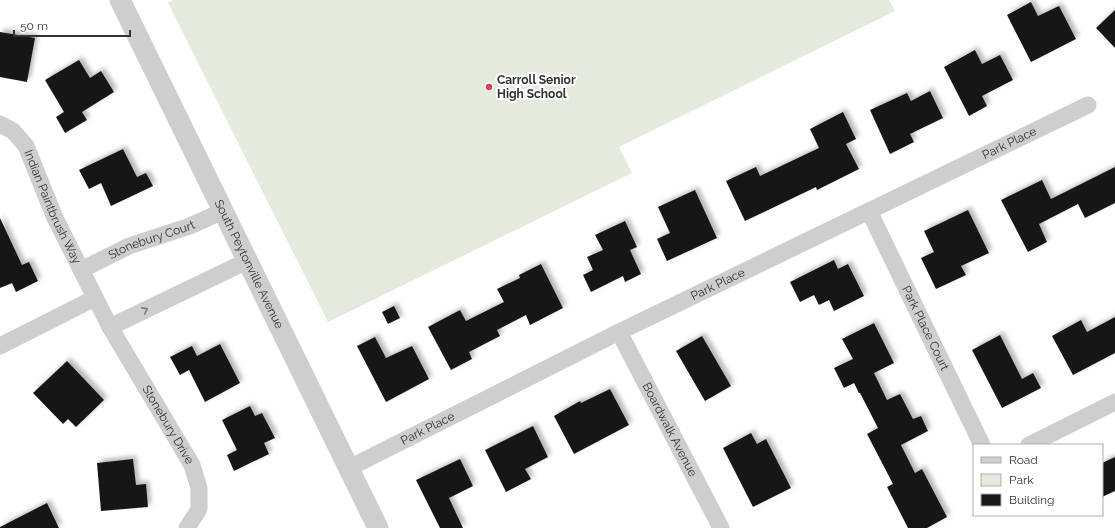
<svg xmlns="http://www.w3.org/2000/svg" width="1115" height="528" font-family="Raleway,sans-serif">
	<defs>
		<filter id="shadow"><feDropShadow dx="3.5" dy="-3.5" stdDeviation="2" flood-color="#0004"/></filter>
	</defs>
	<rect width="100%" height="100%" fill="#fff"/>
	<path fill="#e5eade" d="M173 0H889L895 11 619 147 632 173 328 322 168 3Z"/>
	<path fill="#181818" filter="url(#shadow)" d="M1031 2 1038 16 1059 6 1076 39 1031 62 1007 15Z
		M1115 10V48L1096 28Z
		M0 32 35 38 27 82 0 77Z
		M975 50 982 64 1000 55 1013 80 982 96 987 106 969 116 944 67Z
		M79 60 90 78 101 71 114 92 82 112 87 120 65 133 56 117 64 112 45 80Z
		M930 91 943 118 910 134 914 142 890 154 870 110 907 93 911 101Z
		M843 112 856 139 846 144 859 169 817 190 816 187 745 221 726 181 756 167 760 176 819 148 810 129Z
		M123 149 137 177 146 173 153 186 111 206 101 183 89 189 79 170Z
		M1115 167V203L1085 218 1078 204 1039 224 1047 242 1028 252 1001 200 1042 180 1051 199Z
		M695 190 717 238 667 261 657 239 670 233 658 207Z
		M968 210 989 253 961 266 966 275 936 289 921 258 934 252 924 231Z
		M0 218 22 265 29 262 38 281 16 292 12 283 0 288Z
		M625 221 637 247 630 250 641 274 625 282 623 276 591 292 583 275 593 270 587 257 603 250 595 235Z
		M834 260 838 269 848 264 864 296 834 311 829 300 819 305 814 295 800 302 790 282Z
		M541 264 563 308 530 325 526 315 497 330 500 336 469 352 472 359 451 370 428 327 460 310 466 321 504 302 497 289 520 278 519 275Z
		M394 306 400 318 388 324 382 312Z
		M1115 317V353L1073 375 1052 336 1081 320 1087 332Z
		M874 323 894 363 874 373 887 400 900 394 913 419 921 416 928 431 901 445 915 473 922 469 947 517 927 528H908L887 487 893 484 867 434 878 428 860 393H859L854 383 844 388 834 368 853 359 842 339Z
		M1000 335 1022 379 1033 373 1041 388 1002 408 972 350Z
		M702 336 731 386 705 401 676 351Z
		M375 337 386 358 412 346 429 379 386 402 357 346Z
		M220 344 240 383 205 402 189 370 180 375 170 357 192 346 197 356Z
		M67 361 104 400 76 427 68 419 63 424 33 393Z
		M610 389 629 425 574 454 554 416 580 401 581 403Z
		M250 406 255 416 262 413 275 438 264 443 269 454 234 471 227 455 237 450 222 420Z
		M533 426 548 457 525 469 531 479 506 492 485 450Z
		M751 433 757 444 766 439 791 488 753 507 723 448Z
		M1115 457V491L1102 497V463Z
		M133 459 136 485 146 484 148 507 101 511 97 463Z
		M460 459 473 486 449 498 463 528H440L416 480Z
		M47 503 59 528H0V527Z"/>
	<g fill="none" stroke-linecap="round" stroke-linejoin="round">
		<g stroke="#cecece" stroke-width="17">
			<path id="s1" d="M0 124 13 131 26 146 55 218 110 327 192 465 199 488V509L187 528"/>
			<path id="s2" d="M869 211 982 445"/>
			<path id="s3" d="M81 270 129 246 190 226 223 211"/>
			<path d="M110 327 247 261"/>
			<path id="s4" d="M619 332 721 528"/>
			<path d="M0 346 95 298"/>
			<path d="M1029 445 1115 402"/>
			<path id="s5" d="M349 468 619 332 1088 105"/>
		</g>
		<path stroke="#cecece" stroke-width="21" id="s6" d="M120 0 378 528"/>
	</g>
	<defs><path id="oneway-chevron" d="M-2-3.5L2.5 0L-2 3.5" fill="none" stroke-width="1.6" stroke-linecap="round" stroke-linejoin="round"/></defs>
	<use stroke="#787878" href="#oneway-chevron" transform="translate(145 310) rotate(-26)"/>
	<circle fill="#da4254" stroke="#fff" stroke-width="1.5" cx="489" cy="87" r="4"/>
	<g text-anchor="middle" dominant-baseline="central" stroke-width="4" stroke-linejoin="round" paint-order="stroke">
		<g font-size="12" font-weight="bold" fill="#313131" stroke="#fff" text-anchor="start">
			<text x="497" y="80">Carroll Senior<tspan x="497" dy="14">High School</tspan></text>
		</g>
		<g font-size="12" fill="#313131" stroke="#fff">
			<text stroke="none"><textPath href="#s5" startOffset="736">Park Place</textPath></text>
			<text stroke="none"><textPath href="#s1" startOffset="101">Indian Paintbrush Way</textPath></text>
			<text stroke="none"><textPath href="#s3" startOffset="77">Stonebury Court</textPath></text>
			<text stroke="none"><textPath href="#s6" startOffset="294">South Peytonville Avenue</textPath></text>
			<text stroke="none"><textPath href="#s5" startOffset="412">Park Place</textPath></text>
			<text stroke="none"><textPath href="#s2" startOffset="130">Park Place Court</textPath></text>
			<text stroke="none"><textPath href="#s1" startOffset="348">Stonebury Drive</textPath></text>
			<text stroke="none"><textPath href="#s5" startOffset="88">Park Place</textPath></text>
			<text stroke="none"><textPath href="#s4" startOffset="110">Boardwalk Avenue</textPath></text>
		</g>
	</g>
	<rect x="973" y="444" width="130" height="72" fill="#ffffff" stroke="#adadad"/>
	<rect x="981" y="457" width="20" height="6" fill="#cecece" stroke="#adadad"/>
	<text x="1009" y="464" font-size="12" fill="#313131">Road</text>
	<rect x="981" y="474" width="20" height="12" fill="#e5eade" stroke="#adadad"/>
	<text x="1009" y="484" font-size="12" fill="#313131">Park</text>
	<rect x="981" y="494" width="20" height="12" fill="#181818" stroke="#adadad"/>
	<text x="1009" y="504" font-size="12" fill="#313131">Building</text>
	<path d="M14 30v6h116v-6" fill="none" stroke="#313131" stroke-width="2"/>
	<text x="20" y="30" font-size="12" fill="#313131" stroke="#ffffff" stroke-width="3" paint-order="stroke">50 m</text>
</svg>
